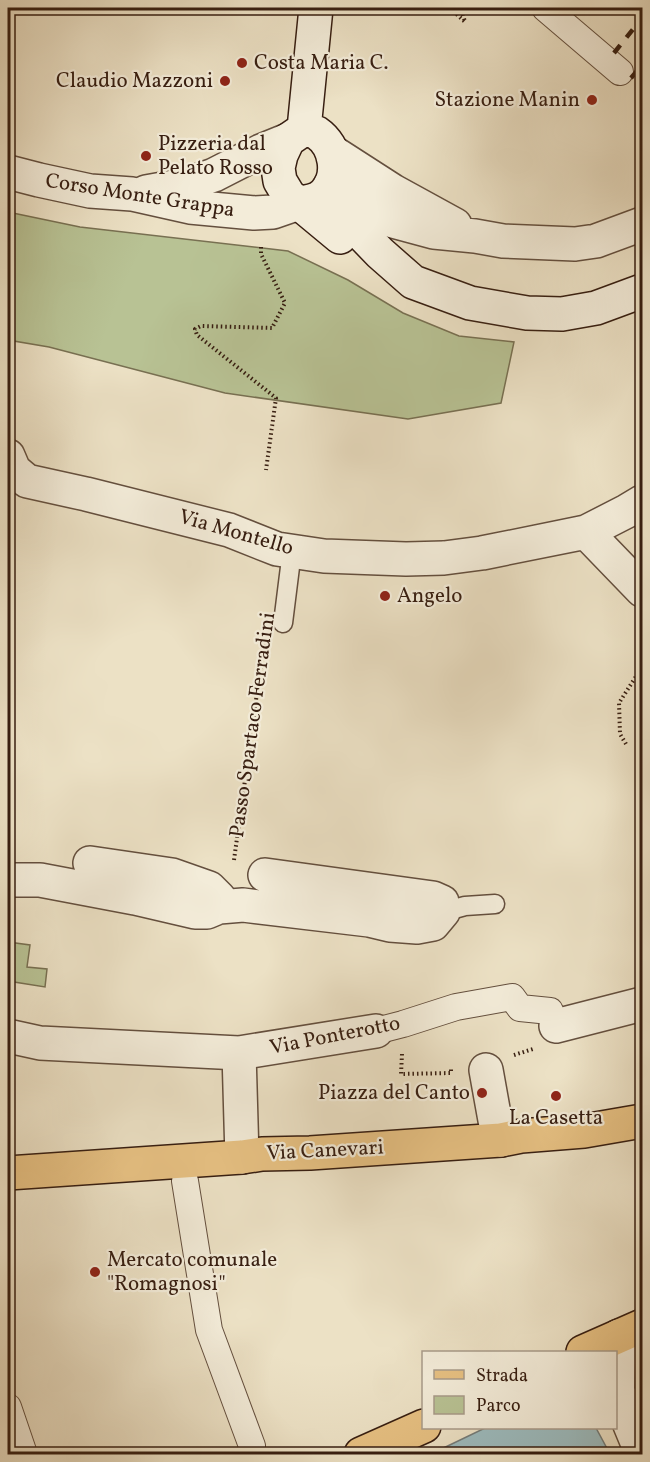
<svg xmlns="http://www.w3.org/2000/svg" width="650" height="1462" font-family="Vollkorn,serif">
	<rect width="100%" height="100%" fill="#ece1c5"/>
	<filter id="stains"><feTurbulence type="fractalNoise" baseFrequency=".00333" numOctaves="4"/><feColorMatrix values="0 0 0 0 .2 0 0 0 0 .09 0 0 0 0 .02 0 0 0 .5 -.17"/></filter>
	<radialGradient id="worn" r=".72"><stop offset=".6" stop-color="#630" stop-opacity="0"/><stop offset="1" stop-color="#630" stop-opacity=".3"/></radialGradient>
	<path fill="#b8c294" stroke="#787052" stroke-width="1.5" d="M8 212 80 227 288 251 348 280 403 313 459 336 514 342 501 403 408 419 225 393 49 347 8 340Z
		M8 942 30 945 27 967 47 969 45 987 8 981Z"/>
	<path fill="#9cbbbe" stroke="#747c79" stroke-width="1.5" d="M485 1428H596L610 1454H431Z"/>
	<g fill="none" stroke-linecap="round" stroke-linejoin="round">
		<defs>
			<path id="service" d="M283 623 292 551
				M443 912 465 906 495 904"/>
			<path id="pedestrian" d="M545 8 620 72
				M376 1031 403 1024 456 1007 512 997 520 1008 550 1011 556 1026
				M185 1181 209 1330 252 1446
				M8 1407 24 1454"/>
			<path id="minor" d="M334 153 393 191 455 225
				M330 186 371 215 434 232 475 236 503 241 575 244 596 241 642 224
				M8 456 14 470 27 481 86 494 229 530 277 549 324 556 406 559 444 558 482 553 586 532 627 511 642 502
				M586 532 642 590
				M90 863 172 875 209 888 219 898V907
				M8 880H40L135 898 195 912H207L219 907 243 905 369 920 390 925 417 927 433 924 443 912 442 902 433 898 265 875
				M556 1026 642 1004
				M8 1036 40 1043 239 1053 376 1031
				M239 1053 242 1157
				M486 1070 495 1120 501 1140
				M619 1336 618 1390 623 1408 642 1454"/>
			<path id="tertiary" d="M8 172 39 180 90 191 132 194 190 207 254 213 273 212 299 203
				M146 192 185 185 214 175 261 151 288 140"/>
			<path id="secondary" d="M304 129 316 8
				M324 195 380 253 413 282 470 303 527 313 562 314 596 308 642 291
				M299 203C309 202 319 200 325 193 341 176 336 146 317 133 313 131 308 130 304 129L288 140 281 155 278 168 280 181 289 196 299 203 340 237"/>
			<path id="primary" d="M8 1173 242 1157 262 1154 310 1153 501 1140 521 1136 584 1131 642 1121
				M583 1352 642 1326
				M361 1454 424 1426"/>
		</defs>
		<use href="#service" stroke="#644f3e" stroke-width="21"/>
		<use href="#pedestrian" stroke="#644f3e" stroke-width="28"/>
		<use href="#minor" stroke="#644f3e" stroke-width="36"/>
		<use href="#tertiary" stroke="#644f3e" stroke-width="36"/>
		<use href="#secondary" stroke="#371e11" stroke-width="36"/>
		<use href="#primary" stroke="#371e11" stroke-width="36"/>
		<path stroke="#371e11" stroke-width="4" stroke-dasharray="1.5 3" stroke-linecap="butt" d="M402 8 403 9 404 8
			M450 8 465 22 461 8
			M261 247V254L285 303 272 328 201 326 195 329 197 335 276 398 266 470
			M626 744 620 734 619 703 642 667
			M234 860 264 642
			M402 1054 401 1074 451 1073V1069
			M514 1055 533 1049"/>
		<use href="#service" stroke="#f3ecd9" stroke-width="18"/>
		<use href="#pedestrian" stroke="#f3ecd9" stroke-width="26"/>
		<use href="#minor" stroke="#f3ecd9" stroke-width="33"/>
		<use href="#tertiary" stroke="#f3ecd9" stroke-width="33"/>
		<use href="#secondary" stroke="#f3ecd9" stroke-width="33"/>
		<use href="#primary" stroke="#e6c082" stroke-width="33"/>
		<path stroke="#371e11" stroke-width="4.5" stroke-dasharray="10 10" stroke-linecap="butt" d="M614 53 642 18
			M631 78 642 65"/>
	</g>
	<g fill="#8f2418" stroke="#f3ecd9" stroke-width="2">
		<circle cx="242" cy="63" r="6"/>
		<circle cx="225" cy="81" r="6"/>
		<circle cx="592" cy="100" r="6"/>
		<circle cx="146" cy="156" r="6"/>
		<circle cx="385" cy="596" r="6"/>
		<circle cx="482" cy="1093" r="6"/>
		<circle cx="556" cy="1096" r="6"/>
		<circle cx="95" cy="1272" r="6"/>
	</g>
	<g text-anchor="middle" dominant-baseline="central" stroke-width="4.5" stroke-linejoin="round" paint-order="stroke">
		<g font-size="21" fill="#371e11" stroke="#f3ecd9" text-anchor="start">
			<text x="254" y="63">Costa Maria C.</text>
			<text x="213" y="81" text-anchor="end">Claudio Mazzoni</text>
			<text x="580" y="100" text-anchor="end">Stazione Manin</text>
			<text x="158" y="144">Pizzeria dal<tspan x="158" dy="24">Pelato Rosso</tspan></text>
			<text x="397" y="596">Angelo</text>
			<text x="470" y="1093" text-anchor="end">Piazza del Canto</text>
			<text x="556" y="1118" text-anchor="middle">La Casetta</text>
			<text x="107" y="1260">Mercato comunale<tspan x="107" dy="24">"Romagnosi"</tspan></text>
		</g>
		<g font-size="21" fill="#371e11" stroke="#f3ecd9">
			<text transform="translate(140 196) rotate(9)">Corso Monte Grappa</text>
			<text transform="translate(236 533) rotate(16)">Via Montello</text>
			<text transform="translate(253 725) rotate(-82)">Passo Spartaco Ferradini</text>
			<text transform="translate(335 1036) rotate(-11)">Via Ponterotto</text>
			<text transform="translate(325 1151) rotate(-3)">Via Canevari</text>
		</g>
	</g>
	<rect width="650" height="1462" fill="none" stroke="#ece1c5" stroke-width="30"/>
	<rect x="9" y="9" width="632" height="1444" fill="none" stroke="#371e11" stroke-width="3"/>
	<rect x="15" y="15" width="620" height="1432" fill="none" stroke="#371e11" stroke-width="1.5"/>
	<rect x="422" y="1351" width="195" height="78" fill="#f3ecd9" stroke="#a89a89" stroke-width="1.5"/>
	<rect x="434" y="1370" width="30" height="9" fill="#e6c082" stroke="#a89a89" stroke-width="1.5"/>
	<text x="476" y="1381" font-size="18" fill="#371e11">Strada</text>
	<rect x="434" y="1396" width="30" height="18" fill="#b8c294" stroke="#a89a89" stroke-width="1.5"/>
	<text x="476" y="1411" font-size="18" fill="#371e11">Parco</text>
	<rect width="100%" height="100%" filter="url(#stains)"/>
	<rect width="100%" height="100%" fill="url(#worn)"/>
</svg>
